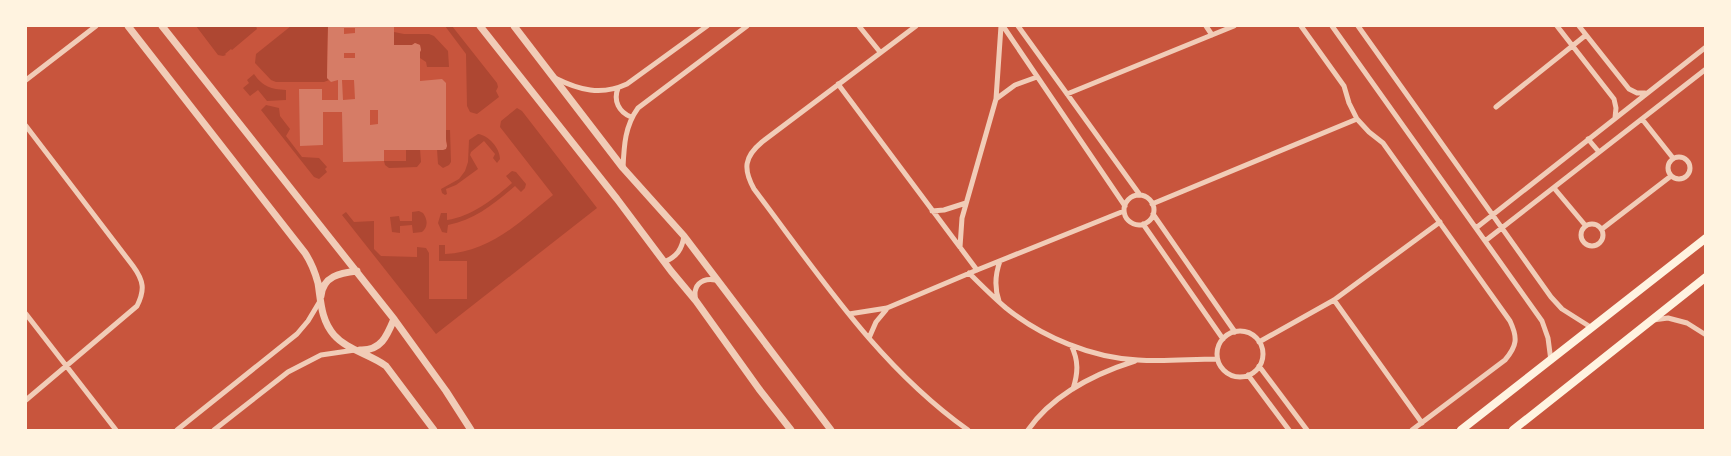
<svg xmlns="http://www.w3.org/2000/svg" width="1731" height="456" font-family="Georgia,serif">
	<rect width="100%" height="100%" fill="#c8553d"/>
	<path fill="#ae4732" d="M196 26H256L257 29 232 50 231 49 225 54 226 55 223 56 218 55Z
		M291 26H328L327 78 329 80 324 82H276L271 80 255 63 256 54Z
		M445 26H452L497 83 498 87 496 91 499 97 477 114 470 112 467 106 466 54Z
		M394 32 404 34H429L434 36 448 51 449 67H427L426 62 420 58V52L421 50 420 45 415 43 412 45H394Z
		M254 74C263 87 271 89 286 90V100L267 101 258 90 250 96 243 88 249 83 247 80Z
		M266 105 279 108 280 116 290 129 286 136 302 157 319 158 327 167 325 169 327 172 319 179 314 177 261 110Z
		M517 108 522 111 597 208 436 334 342 215 346 212 354 222 374 221V249L381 256 417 257V247L426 248 429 253V299H467V261H439V245H445V254C490 252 520 222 553 195L500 127 501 121Z
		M445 130H450L451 162 449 165 443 168 438 164 437 149 443 150 447 146Z
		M478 134C488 135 500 148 500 159L497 163 493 158 495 154 484 141 471 152 470 155 478 169 456 185 446 189 447 194 445 195 442 193 441 189 459 179 465 171 468 162 469 140Z
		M420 149 421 162 417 167 389 168 385 165 384 161H406V150Z
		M512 171 516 172 526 184 525 188 521 192 515 186C495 203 475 220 448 225L447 233 442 232 438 223 441 213H447V220C473 216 493 199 512 183L506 176Z
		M419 211 423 213C428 220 428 227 422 232L413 233 412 225 400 226V233L392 232 390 217 399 216 400 221H412V212Z"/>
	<path fill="#d67c66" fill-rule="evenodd" d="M328 26H394V45H412L415 43 420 45 421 50 420 52V81L442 79 446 83V141L447 146 446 149 443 150H384V161L343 162 342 112H323V145L300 146 299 89H322V100H338V80L331 82 327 78ZM344 28H355V33L344 34ZM344 53H355V58H344ZM342 80H354L355 99 343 100ZM370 110H378V124L370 125Z"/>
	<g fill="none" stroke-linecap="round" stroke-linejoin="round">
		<path stroke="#f1ccb7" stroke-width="5" d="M859 26 880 52
			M916 26 762 142C744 157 743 169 754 189 819 275 879 367 968 430
			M1003 26 1125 206
			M1018 26 1140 195
			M1206 26 1212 35
			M1301 26 1344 86 1349 103 1357 119 1369 132 1383 143 1510 321C1518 338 1517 346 1505 360L1412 430
			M1332 26 1542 321 1548 338 1551 361
			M1358 26 1551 297 1562 309 1592 328
			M1557 26 1614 99 1616 108 1615 118
			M1579 26 1629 89 1637 93H1645
			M555 78C579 90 601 96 627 84L707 26
			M26 80 96 26
			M838 84 977 270
			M618 88C613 101 619 112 631 117
			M1067 94 1234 26
			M996 99 1015 85 1037 77
			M1496 107 1586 35
			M1642 119 1673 158
			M26 126 133 266C144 281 145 290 137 306L26 400
			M1588 139 1599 152
			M1668 168a11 11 0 1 1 22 0a11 11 0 1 1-22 0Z
			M623 168C624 145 625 126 638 108L747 26
			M1554 188 1585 225
			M1124 210a15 15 0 1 1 30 0a15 15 0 1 1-30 0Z
			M1152 204 1357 119
			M932 211 944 210 966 203
			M1153 214 1235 332
			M1581 235a11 11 0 1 1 22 0a11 11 0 1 1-22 0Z
			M1143 224 1223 339
			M1476 228 1706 47
			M1602 229 1671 176
			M1485 241 1706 69
			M960 247 962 218 996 99 1001 26
			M664 262C677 257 682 249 684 236
			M969 273C981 285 993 297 1006 308 1042 337 1092 358 1138 360 1164 362 1191 359 1217 359
			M1334 300 1422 423
			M696 301C692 286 701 277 716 280
			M999 301C994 287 995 275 1000 261
			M26 314 116 430
			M849 314 887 308 977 270 1124 211
			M1653 320 1668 318 1687 323 1706 335
			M1217 354a23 23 0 1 1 46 0a23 23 0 1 1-46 0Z
			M869 338 876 322 886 310
			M1259 342 1334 300 1440 222
			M1071 345C1079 361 1078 373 1073 389
			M1259 366 1307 430
			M1248 375 1289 430
			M177 430 297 334 308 321 320 301
			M214 430 288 372 321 355 355 350
			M1028 430C1053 394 1094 374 1135 361"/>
		<path stroke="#f1ccb7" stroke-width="7" d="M128 26 305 253C311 262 315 272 318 283 321 302 321 320 334 335 347 350 370 354 386 366L434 430
			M162 26 394 319 446 391 471 430
			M480 26 617 199 671 271 696 301 759 389 791 430
			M514 26 623 168 684 236 831 430
			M321 296C323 276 340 273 357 271
			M360 350C381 351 387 336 394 319"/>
		<path stroke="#fff3e0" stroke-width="8" d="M1461 430 1706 238
			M1513 430 1706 277"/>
	</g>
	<rect width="1731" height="456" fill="none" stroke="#fff3e0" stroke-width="54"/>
</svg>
